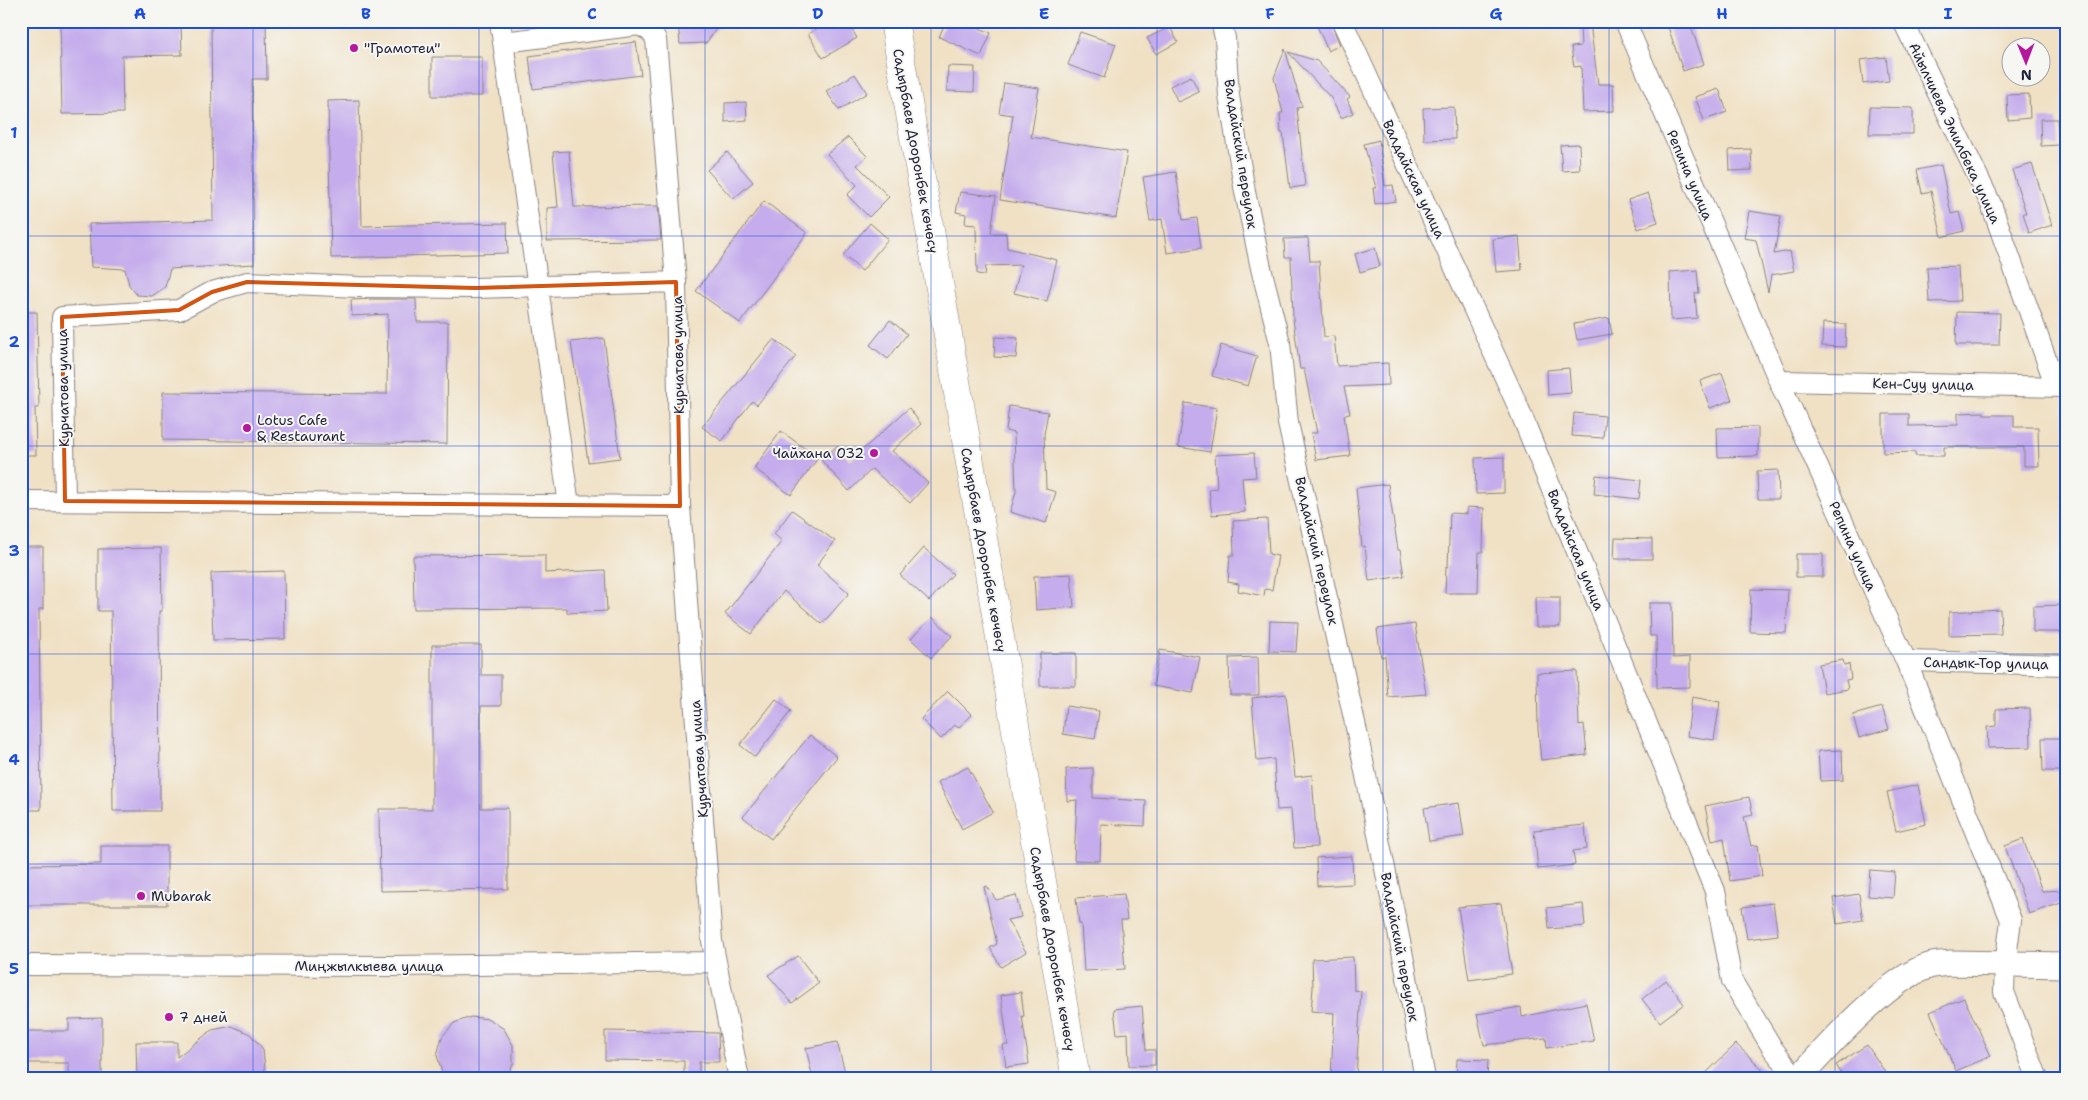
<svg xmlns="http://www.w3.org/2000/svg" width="2088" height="1100" font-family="'Shantell Sans',sans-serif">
	<rect width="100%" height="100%" fill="#f6f6f2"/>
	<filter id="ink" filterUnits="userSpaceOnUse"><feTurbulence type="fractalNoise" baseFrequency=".02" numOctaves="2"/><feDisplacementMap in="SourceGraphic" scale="10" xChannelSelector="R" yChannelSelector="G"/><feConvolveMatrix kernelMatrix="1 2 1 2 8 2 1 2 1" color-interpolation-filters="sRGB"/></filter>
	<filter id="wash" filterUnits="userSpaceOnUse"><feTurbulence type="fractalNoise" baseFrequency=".0096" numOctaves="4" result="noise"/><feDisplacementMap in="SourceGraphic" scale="20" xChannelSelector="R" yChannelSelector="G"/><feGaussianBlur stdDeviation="1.12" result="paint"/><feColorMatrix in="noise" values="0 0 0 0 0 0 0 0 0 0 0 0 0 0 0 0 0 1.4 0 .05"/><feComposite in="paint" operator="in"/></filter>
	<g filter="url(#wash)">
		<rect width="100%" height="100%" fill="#f0e1c5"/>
		<g id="blocks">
			<path fill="#c5acec" d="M60 21H181L182 55 122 56 123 113 62 114Z
				M211 21H266L267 79H252L254 264 170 269 165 287 152 296 137 295 129 285 125 269 91 267 89 224 213 220Z
				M678 21H722L706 43 680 44Z
				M829 21H847L857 38 823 58 808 34Z
				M946 21H964L991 33 981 56 939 37Z
				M1315 21H1330L1340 45 1328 51Z
				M1666 21H1689L1704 64 1683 71Z
				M1590 24 1598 84H1613L1614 111 1583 112 1581 66 1574 67 1571 47 1581 46 1580 25Z
				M1170 27 1178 42 1156 54 1147 38Z
				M1080 32 1116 44 1104 78 1068 65Z
				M636 42 641 75 533 89 529 56Z
				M1285 49 1302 107 1297 108 1305 186 1290 188 1283 133H1281L1280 113H1283L1274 78Z
				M1288 52 1317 61 1350 97 1347 99 1353 113 1341 118 1331 98Z
				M432 57H482V96H432Z
				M1886 57 1889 81 1863 84 1860 60Z
				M948 66 975 67 974 92 947 91Z
				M855 74 867 93 839 110 826 91Z
				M1191 76 1199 92 1178 102 1170 86Z
				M1004 83 1039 88 1031 137 1127 152 1116 218 1000 200 1013 115 999 113Z
				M1719 89 1727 112 1704 120 1695 97Z
				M2029 94 2030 118 2008 120 2007 95Z
				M359 100 362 226 507 223 508 253 331 258 328 101Z
				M746 102 747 120 725 122V103Z
				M1454 107 1455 139 1424 140 1423 108Z
				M1870 107 1913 108V134H1869Z
				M2040 119H2057L2059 145 2041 146Z
				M848 137 867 156 857 165 889 197 869 217 847 195 857 185 827 154Z
				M1379 140 1385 186 1393 185 1396 201 1375 204 1373 188H1376L1364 144Z
				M1579 144 1580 170 1562 171 1560 145Z
				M1751 149 1752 170 1730 171 1729 150Z
				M569 151 574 207 658 206 661 240 547 241V208L558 207 553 152Z
				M727 152 753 182 733 199 707 170Z
				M2032 164 2052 225 2029 233 2023 213H2026L2012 170Z
				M1941 165 1951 214 1959 212 1964 231 1942 237 1931 191 1922 193 1917 170Z
				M1176 172 1183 220 1197 218 1201 248 1167 253 1162 219 1150 221 1143 177Z
				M960 192 996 196 991 233H1006L1007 248 1057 260 1047 301 1014 293 1021 265 986 266 985 275 977 274 976 225 965 224 966 214 956 212Z
				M1648 193 1658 222 1638 229 1628 200Z
				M764 201 807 233 740 323 696 291Z
				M1749 211 1781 216 1774 254 1790 251 1794 271 1771 275 1768 292 1756 240 1744 238Z
				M870 223 888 239 862 271 843 255Z
				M1519 236 1522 270 1496 272 1493 239Z
				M1308 238 1310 261H1319L1324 337 1334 336 1337 366 1388 363 1389 385 1344 387 1350 414 1344 415 1350 456 1316 460 1311 433H1317L1304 369H1300L1293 319 1291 257H1285L1284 239Z
				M1375 248 1380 266 1360 272 1355 254Z
				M1958 266 1960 301 1929 302 1927 267Z
				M1697 270 1699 293H1695L1697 318 1671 320 1670 272Z
				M372 299H416L417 322H448L447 444 163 440V392L387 394 388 314 352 316 351 300Z
				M21 312H37L39 408H35L36 455H21Z
				M1957 312 2000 313 1999 345H1956Z
				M1609 318 1612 334 1577 340 1574 324Z
				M890 320 907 334 888 359 870 345Z
				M1823 323 1846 324 1845 347 1822 346Z
				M995 337 1018 338 1016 358 994 357Z
				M604 338 620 458 588 462 571 342Z
				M774 339 796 356 757 405 752 401 722 441 702 427Z
				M1221 345 1257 356 1248 386 1212 376Z
				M1569 368 1571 393 1548 395 1547 370Z
				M1722 373 1732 400 1710 408 1700 381Z
				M1185 403 1217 408 1210 452 1178 447Z
				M1009 406 1048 412 1044 434 1046 489 1056 492 1046 523 1010 512 1016 492 1014 433 1006 431Z
				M909 408 921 424 892 451 928 483 910 503 872 469 849 491 821 460 837 446 850 461Z
				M1984 412V415H2014V427H2038L2039 466H2024V447H1944V456H1915V452L1883 453V414H1909V426L1958 425V413Z
				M1574 413 1605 416 1603 438 1572 436Z
				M1758 427V456L1718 457 1717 428Z
				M781 431 818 458 791 495 754 468Z
				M1254 453 1256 477 1242 478 1245 512 1212 515 1209 489 1217 488 1215 455Z
				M1504 457V493L1476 494 1475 458Z
				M1778 470 1779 499H1758L1757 471Z
				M1596 475 1641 480 1639 499 1594 494Z
				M1388 484 1398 550H1400L1404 576 1369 581 1365 546 1362 547 1356 488Z
				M1467 507 1484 508 1483 552H1479L1478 593H1445L1446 566 1448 567 1450 513 1467 514Z
				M792 510 835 541 817 565 849 593 822 624 784 591 751 634 725 614 782 541 774 534Z
				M1267 519 1269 554 1278 556 1272 590 1265 589 1264 596 1238 591 1239 584 1228 582 1230 555H1234L1233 521Z
				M1615 538 1652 539V559H1614Z
				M21 547H43V609H39L41 810H21Z
				M161 548 162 611H159L160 811H113L111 611H98V549Z
				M924 548 953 574 929 601 900 575Z
				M1796 554H1823V577H1796Z
				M545 555V573L605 570 607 611 567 613V608L414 609 413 556Z
				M284 571 285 639 213 640 211 573Z
				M1071 574 1074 607 1036 610 1034 576Z
				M1751 589 1788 590 1786 633 1750 632Z
				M1535 597H1560V627H1536Z
				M1649 603H1672L1673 658 1690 657V687L1657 688 1656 636H1650Z
				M2064 605 2065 632H2033V606Z
				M2000 609 2001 634 1949 635V612Z
				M932 617 952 636 931 658 911 639Z
				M1270 621 1298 622 1296 652 1269 651Z
				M1415 624 1426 694 1388 697 1385 656 1381 657 1377 629Z
				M432 645H481V675H501V706H481V808H508V889L380 891 379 809H432Z
				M1160 650 1200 657 1193 693 1153 686Z
				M1040 653H1076V686H1040Z
				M1258 657 1259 695H1230L1229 658Z
				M1843 660 1844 665 1849 664 1851 679 1846 680 1848 689 1824 693 1819 664Z
				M1577 671 1579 725 1584 724 1587 755 1541 760 1538 729 1537 673Z
				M948 691 972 715 958 728 955 725 941 739 921 719Z
				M1286 694 1295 777 1312 775 1317 847 1294 848 1291 809 1277 810 1274 759 1257 761 1252 698Z
				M1692 697 1720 702 1714 740 1687 736Z
				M776 699 791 711 755 757 740 745Z
				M1066 706 1099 711 1095 739 1063 734Z
				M1882 707 1889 729 1859 738 1853 715Z
				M2030 708 2031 747 1988 748 1987 727 1996 726V709Z
				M810 735 837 757 771 839 743 817Z
				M2042 738H2065L2066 771H2043Z
				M1842 750 1843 780 1820 781 1818 751Z
				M968 767 993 812 962 829 938 782Z
				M1093 768V798L1146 801 1145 826 1101 824 1100 861 1074 860 1077 800 1067 801 1066 769Z
				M1918 785 1926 824 1896 831 1887 792Z
				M1749 797 1753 815 1744 817 1751 846 1758 845 1762 876 1730 881 1724 838 1712 841 1705 806Z
				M1459 803 1464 836 1429 841 1424 808Z
				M1585 825 1587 849 1573 851 1575 865 1538 869 1534 830Z
				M2023 839 2042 891 2067 890V901L2029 914 2005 846Z
				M101 846H167V905H21V865L101 864Z
				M1352 856 1353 884 1317 886 1316 858Z
				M1870 870 1895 872 1893 898 1868 896Z
				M987 886 996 900 1016 895 1021 917 1007 920 1026 952 1001 967 990 948 997 944 984 887Z
				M1124 894 1127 920H1121L1125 969 1084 971 1081 924H1079L1076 898Z
				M1859 894 1863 920 1837 924 1833 898Z
				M1501 903 1512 974 1469 980 1458 907Z
				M1773 903 1778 935 1747 939 1742 907Z
				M1583 904 1585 926 1549 929 1547 908Z
				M798 956 819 983 792 1003 768 975Z
				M1353 957 1354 990 1361 991 1356 1079H1331L1334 1013 1311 1011 1313 988 1312 959Z
				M1666 980 1684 1004 1660 1022 1642 999Z
				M1021 992 1024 1016H1022L1029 1064 1006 1067 1003 1045H1008L1001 995Z
				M1964 998 1991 1056 1956 1071 1930 1012Z
				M1586 1003 1594 1041 1547 1048 1546 1038 1484 1045 1477 1014 1521 1007 1522 1017Z
				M1142 1006 1146 1050H1155V1065L1129 1066 1128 1033 1117 1034 1114 1009Z
				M471 1017 489 1019 504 1029 513 1045V1064L505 1079H447L442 1073 437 1055 442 1037 454 1023Z
				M102 1018V1079H69V1063H21V1031H69V1019Z
				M232 1026 250 1034 263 1049 265 1069 262 1079H137L136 1042H177V1057L212 1030Z
				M605 1031 718 1033 719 1062H699V1079H684V1061L605 1060Z
				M837 1042 847 1079H813L806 1048Z
				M1736 1044 1773 1079H1700Z
				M1867 1045 1885 1072 1875 1079H1845L1836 1065Z
				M1457 1059 1488 1060 1487 1079H1456Z"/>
		</g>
	</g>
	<g filter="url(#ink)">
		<use href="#blocks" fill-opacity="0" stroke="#898280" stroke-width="1"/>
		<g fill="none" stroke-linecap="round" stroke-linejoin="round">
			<defs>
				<path id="minor" d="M500 21 569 505
					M1221 21 1225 38 1229 96 1245 192 1261 268 1280 343 1288 423 1357 732 1405 966 1425 1079
					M1342 21 1517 404 1715 891 1732 981 1773 1049 1797 1079
					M1625 21 1779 381 1906 661 2011 920 2005 965 2004 992 2038 1079
					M1903 21 1991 204 2056 387
					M504 42 639 25 650 31 656 39 676 282
					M1779 381 2067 387
					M21 501 680 506
					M65 501 62 317 179 310 212 292 247 282 359 287 475 288 676 282 680 506 712 941 739 1079
					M1906 661 2067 665
					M21 965 393 966 716 962"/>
				<path id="tertiary" d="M1798 1079C1828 1046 1888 978 1929 966 1935 964 1942 964 1949 963L2067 965"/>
				<path id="secondary" d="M894 21 1076 1079"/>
			</defs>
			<use href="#minor" stroke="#898280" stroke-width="22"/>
			<use href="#tertiary" stroke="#898280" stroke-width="27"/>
			<use href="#secondary" stroke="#898280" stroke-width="29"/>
			<use href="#minor" stroke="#fff" stroke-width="20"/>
			<use href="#tertiary" stroke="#fff" stroke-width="25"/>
			<use href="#secondary" stroke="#fff" stroke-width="28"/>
		</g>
	</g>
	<path fill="none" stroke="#d45411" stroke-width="4" stroke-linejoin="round" d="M247 282 475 288 676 282 680 506 65 501 62 317 179 310 212 292Z"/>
	<path fill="none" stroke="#1d4ed8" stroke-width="1" stroke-opacity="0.55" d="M253 21V1079M479 21V1079M705 21V1079M931 21V1079M1157 21V1079M1383 21V1079M1609 21V1079M1835 21V1079M21 236H2067M21 446H2067M21 654H2067M21 864H2067"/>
	<g fill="#b5179e" stroke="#f6f6f2" stroke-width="2">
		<circle cx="354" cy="48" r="5"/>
		<circle cx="247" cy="428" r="5"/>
		<circle cx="874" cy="453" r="5"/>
		<circle cx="141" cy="896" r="5"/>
		<circle cx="169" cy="1017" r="5"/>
	</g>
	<g text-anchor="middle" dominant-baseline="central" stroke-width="4" stroke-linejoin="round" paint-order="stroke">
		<g font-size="14" fill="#22223b" stroke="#f6f6f2" text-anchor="start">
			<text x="364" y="48">"Грамотеи"</text>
			<text x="257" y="420">Lotus Cafe<tspan x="257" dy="16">&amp; Restaurant</tspan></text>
			<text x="864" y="453" text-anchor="end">Чайхана 032</text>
			<text x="151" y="896">Mubarak</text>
			<text x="179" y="1017">7 дней</text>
		</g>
		<g font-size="14" fill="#22223b" stroke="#f6f6f2">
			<text transform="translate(1955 133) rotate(65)">Айылчиева Эмилбека улица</text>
			<text transform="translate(916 151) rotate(80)">Садырбаев Дооронбек көчөсү</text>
			<text transform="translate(1241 154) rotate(81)">Валдайский переулок</text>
			<text transform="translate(1690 175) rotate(67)">Репина улица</text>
			<text transform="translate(1414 179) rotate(65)">Валдайская улица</text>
			<text transform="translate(678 355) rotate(-91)">Курчатова улица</text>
			<text transform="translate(1923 384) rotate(1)">Кен-Суу улица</text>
			<text transform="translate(63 388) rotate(-91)">Курчатова улица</text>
			<text transform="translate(1853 546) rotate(66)">Репина улица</text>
			<text transform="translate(984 550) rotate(80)">Садырбаев Дооронбек көчөсү</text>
			<text transform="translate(1576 550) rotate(68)">Валдайская улица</text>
			<text transform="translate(1317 551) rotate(77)">Валдайский переулок</text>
			<text transform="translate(1986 663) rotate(1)">Сандык-Тор улица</text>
			<text transform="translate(699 759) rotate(-94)">Курчатова улица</text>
			<text transform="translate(1400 947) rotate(79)">Валдайский переулок</text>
			<text transform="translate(1053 949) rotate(80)">Садырбаев Дооронбек көчөсү</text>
			<text x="369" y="966">Миңжылкыева улица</text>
		</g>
	</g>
	<rect width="2088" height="1100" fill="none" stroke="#f6f6f2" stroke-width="55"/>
	<g transform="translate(2026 62) rotate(179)"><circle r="24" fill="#f6f6f2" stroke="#a1a1a9"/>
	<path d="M0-4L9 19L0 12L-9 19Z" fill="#b5179e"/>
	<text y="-8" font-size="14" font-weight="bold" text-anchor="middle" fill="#22223b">N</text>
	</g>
	<rect x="28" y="28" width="2032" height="1044" fill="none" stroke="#1d4ed8" stroke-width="2"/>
	<g font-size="16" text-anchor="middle" font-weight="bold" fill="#1d4ed8">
		<text x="140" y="19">A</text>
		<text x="366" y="19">B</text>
		<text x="592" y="19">C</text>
		<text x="818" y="19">D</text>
		<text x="1044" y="19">E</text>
		<text x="1270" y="19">F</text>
		<text x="1496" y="19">G</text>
		<text x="1722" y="19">H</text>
		<text x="1948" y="19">I</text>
		<text x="14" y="138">1</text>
		<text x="14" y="347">2</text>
		<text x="14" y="556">3</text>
		<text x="14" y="765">4</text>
		<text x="14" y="974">5</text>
	</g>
</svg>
